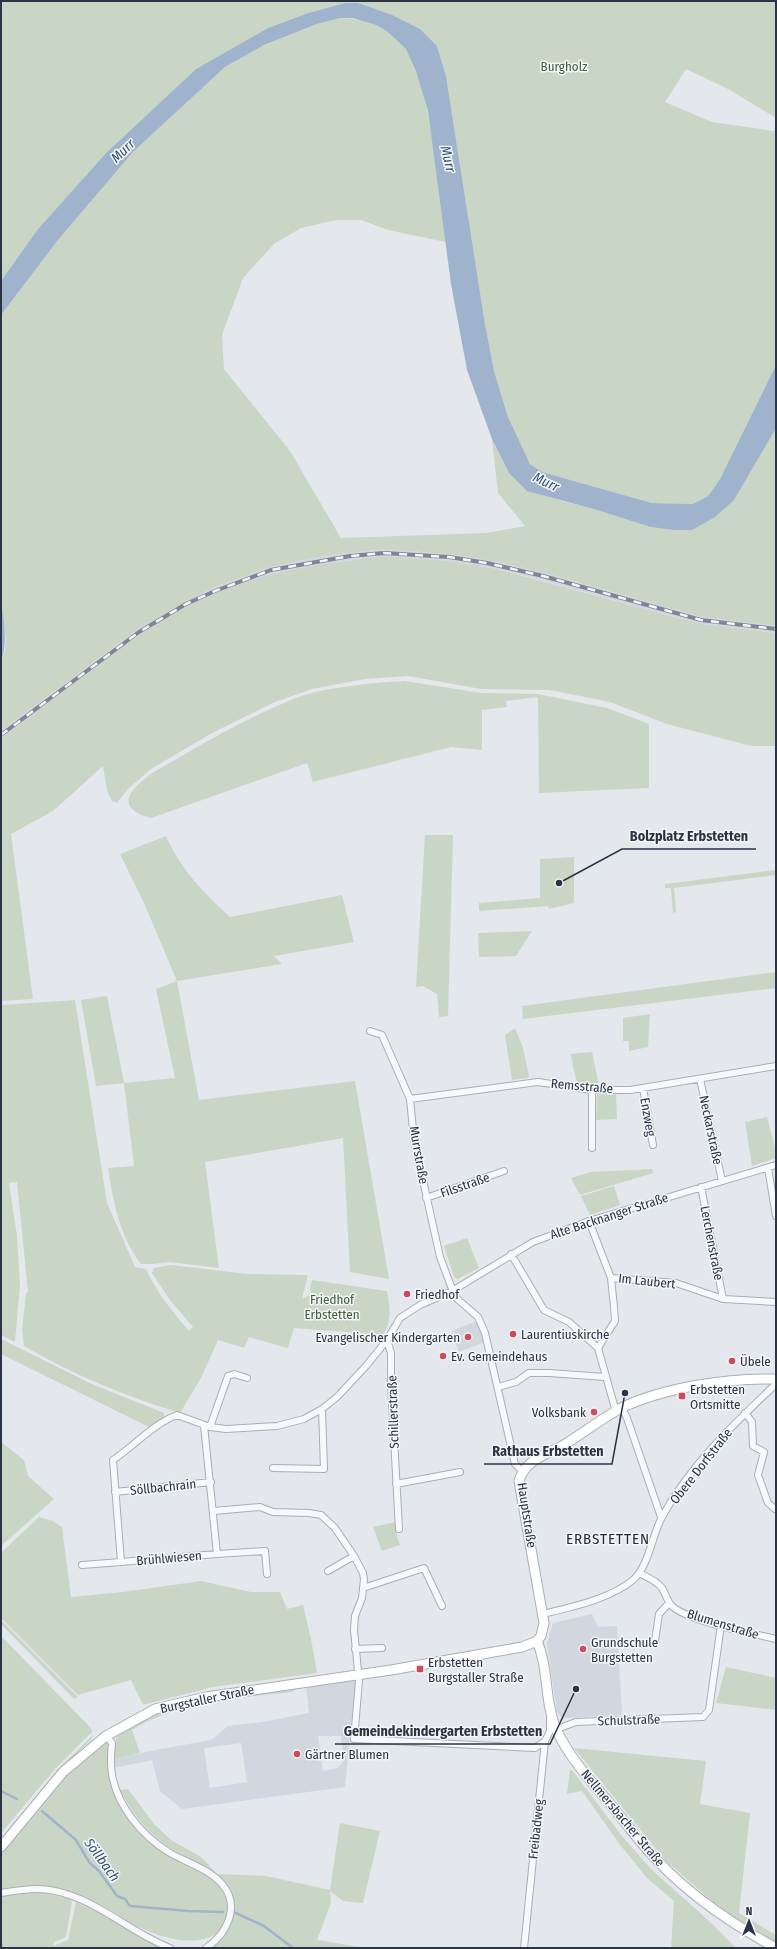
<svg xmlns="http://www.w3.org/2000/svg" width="777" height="1949" font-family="'Fira Sans Condensed',sans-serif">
	<rect width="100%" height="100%" fill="#e4e7ec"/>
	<path fill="#d2d6de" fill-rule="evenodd" d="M384 549 449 554 498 562 545 573 702 617 776 626V633L701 624 544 581 497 569 449 561 384 556 345 561 267 576 216 593 177 613 139 635 1 739V731L138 629 212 588 270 567 324 556Z
		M477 1321 485 1342 459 1352 451 1331Z
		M592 1614 598 1627 617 1626 622 1715 566 1718 560 1716 557 1712 547 1643 553 1623Z
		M354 1679 355 1685 345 1787 182 1809 160 1791 152 1760 114 1768 113 1760 150 1751 211 1740 228 1726 262 1722 309 1713 306 1685 337 1683ZM318 1736H341L344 1760 338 1768 323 1771ZM241 1743 247 1782 210 1788 204 1748Z"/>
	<path fill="#c9d6c5" d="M1 1H776V118L728 89 686 69 665 102 712 122 774 131 776 126V365L720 479 708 496 693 504 652 503 542 472 530 464 508 417 494 371 485 324 446 76 437 46 358 3H345L308 13 268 28 196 69 106 153 38 229 1 281Z
		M340 18C364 17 392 28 406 49 414 61 418 76 422 89 436 138 439 191 446 242L388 230 361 220H336L301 228 274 244 243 278 222 335 224 369 290 451 341 538 487 533 525 526 498 493 492 439 509 473 561 501 692 530 776 425V626L702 617 545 573 498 562 449 554 384 549 324 556 270 567 212 588 138 629 1 731V662L5 651 6 639 1 601V315L58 240 133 152 225 67 264 45 317 24Z
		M384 556 449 561 497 569 701 624 776 633V746H751L667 724 610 702 550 690 481 689 408 676 365 679 312 689 275 702 212 733 151 769 128 789 117 803 112 801 107 791 103 766 53 811 11 834 33 999 1 1001V739C70 688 136 627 216 593 266 571 330 563 384 556Z
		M404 681 482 693 538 694 607 708 649 724V788L539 793 538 697 506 701 507 707 482 710V750L451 747 313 782 307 763 151 818C138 815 120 806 133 790 143 777 161 768 175 760 214 737 254 715 296 698 325 687 372 683 404 681Z
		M425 835H453L448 1016 439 1017 437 994 423 986 416 987Z
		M166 836C181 870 203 892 230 917L342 895 354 942 274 956 282 964 177 981 199 1100 355 1081 389 1279 350 1272 343 1138 205 1162 219 1268 170 1262 152 1264H141C120 1237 113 1201 108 1168L134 1166 124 1083 96 1086 81 1000 107 996 124 1083 175 1078 156 989 177 981 144 903 120 854Z
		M574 857V903L549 909 548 906 479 911V903L540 898V859Z
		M776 870V875L674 888 676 912 673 913 671 888H665V884Z
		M532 931 516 956 479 957 478 933Z
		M776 972V988L523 1019 522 1006Z
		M75 1000 107 1203 135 1267 146 1269C157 1293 172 1311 189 1331L193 1327 170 1300 152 1273 154 1268 171 1265 248 1274 308 1275 302 1299 311 1294 310 1289 312 1280 387 1291C390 1307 392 1321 383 1335L294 1328 288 1348 249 1337 244 1348 218 1340 201 1378 180 1413C126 1396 73 1375 24 1346L22 1330 26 1293 28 1292 17 1182 9 1183 17 1236 20 1285 15 1342 1 1335V1005Z
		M650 1014 648 1047 629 1051V1041H623V1018Z
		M515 1028 523 1048 529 1076 528 1078 512 1080 505 1035Z
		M592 1052 599 1085 577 1083 573 1067 571 1054Z
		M597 1094 616 1095 617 1119 596 1120Z
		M767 1117 776 1151V1158L752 1166 745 1122Z
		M652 1169 653 1173 580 1195 571 1178 591 1172Z
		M614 1186 620 1205 590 1215 581 1196Z
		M467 1238 479 1268 458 1279 454 1277 444 1246Z
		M1 1339 94 1385 164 1413V1417L151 1428 1 1354Z
		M1 1442 24 1460 28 1476 54 1499 1 1546Z
		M39 1517 53 1521 62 1527 71 1597 123 1592 201 1581 251 1592H280L287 1609 303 1605 311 1639 317 1673 213 1687 143 1705 131 1680 78 1695 1 1618V1553Z
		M396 1522 397 1537 400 1545 382 1551 373 1527Z
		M1 1620 78 1697 74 1699 1 1624Z
		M1 1636 91 1728 92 1732 55 1769 1 1833Z
		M726 1667 776 1678V1710L716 1703Z
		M299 1688 292 1692C239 1698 179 1701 132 1730L140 1753 113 1760 117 1733C138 1721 160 1710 184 1704 222 1696 261 1693 299 1688Z
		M93 1735 91 1740 63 1767 1 1841V1839L57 1770Z
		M104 1742 108 1743C111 1761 109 1780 116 1797 124 1818 142 1837 160 1850 182 1865 217 1872 226 1899 230 1913 226 1922 218 1933 194 1949 155 1937 130 1922 112 1911 93 1900 73 1893 51 1885 24 1890 1 1890V1853L70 1771Z
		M574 1748 706 1761 700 1804 750 1813 739 1913 776 1935V1945L738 1924 665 1860Z
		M570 1770H572L621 1835 651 1869 709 1921 736 1948H671L674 1901 647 1878 618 1842 582 1791 567 1794Z
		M128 1789 154 1824 171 1840 201 1857 217 1874 266 1876 330 1890 340 1823 380 1831 363 1903 343 1901 330 1891 331 1903 317 1940 367 1948H209C223 1937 233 1926 233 1908 235 1868 183 1861 159 1840 142 1826 130 1809 120 1790Z
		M32 1892 44 1893 70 1899 72 1902 66 1937 54 1942 53 1946 68 1940 76 1902 106 1916 162 1948H1V1896Z"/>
	<path fill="#9fb4cc" d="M345 3H358L392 15 420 29 437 46 446 76 485 324 494 371 508 417 530 464 542 472 652 503 693 504 708 496 720 479 776 365V428L734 500 715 517 692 530H674L651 527 594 509 527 491 509 473 492 439 467 370 451 284 428 111 416 71 406 49 388 32 376 25 353 18H340L317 24 264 45 225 67 133 152 58 240 1 315V281L38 229 106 153 196 69 268 28 308 13Z
		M1 601C4 623 8 642 1 662Z"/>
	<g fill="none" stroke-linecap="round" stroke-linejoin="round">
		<path stroke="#9fb4cc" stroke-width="2.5" d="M1 1791 17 1799
			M42 1811 76 1840 89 1862 99 1871 117 1896 125 1899 130 1906 188 1911 223 1912
			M236 1913 264 1926 293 1948"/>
		<defs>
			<path id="street" d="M370 1031 382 1035 410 1099 414 1140 440 1257 455 1297 478 1317 485 1333 515 1464 522 1471
				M700 1079 722 1181
				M643 1088 653 1145
				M592 1090V1148
				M410 1099 538 1082 592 1090H630L776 1066
				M768 1168 776 1216
				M701 1187 723 1299
				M426 1198 504 1171
				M589 1221 611 1278 614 1307 615 1321 598 1348
				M511 1254 544 1310 569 1322 598 1348 616 1412
				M611 1278 676 1283 723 1299 776 1302
				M387 1340 391 1353V1383L399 1529
				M498 1387 516 1382 529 1373H549L605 1377
				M622 1408 627 1418 661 1517
				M745 1413 752 1422 753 1446 764 1452 758 1475 768 1503 775 1509
				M204 1425 217 1554 121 1562 113 1460C134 1446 153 1424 177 1415L210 1427 226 1429 277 1426 304 1419 322 1409 337 1397 366 1366 387 1340 400 1318 420 1305 452 1291 533 1242 589 1221 776 1165
				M210 1427 228 1376 234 1374 247 1378
				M273 1468 324 1469 322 1409
				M396 1484 460 1472
				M115 1492 211 1482
				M214 1511 260 1507 273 1512 309 1513 321 1515 335 1528 354 1556 363 1573 364 1579 362 1598 355 1616 354 1630 359 1681 354 1739 535 1748 545 1741
				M217 1554 265 1551 267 1574
				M82 1565 121 1562
				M328 1571 354 1556
				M639 1573C647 1577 657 1581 662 1588 666 1594 667 1602 673 1607 692 1622 751 1633 776 1639
				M363 1588 424 1568 442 1606
				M543 1614C572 1607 610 1599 633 1580 649 1566 652 1535 662 1517 690 1465 734 1424 776 1384
				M655 1641 659 1614 669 1603
				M355 1649 382 1648
				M557 1729 576 1722 703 1717 709 1710 721 1625
				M106 1736 112 1743C111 1753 110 1764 112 1774 117 1806 142 1836 170 1853 186 1862 209 1869 222 1884 241 1906 227 1934 206 1948
				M1 1893C13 1891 25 1889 38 1889 87 1890 126 1931 170 1948
				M524 1948 545 1741 550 1731V1718"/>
			<path id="secondary" d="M537 1641C549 1669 544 1700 556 1729 568 1755 588 1778 607 1800 623 1819 638 1840 655 1858 689 1895 732 1924 776 1948
				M1 1847 63 1772 106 1736 155 1709 206 1697 391 1670 522 1647 537 1641 541 1636 544 1623 519 1481C525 1460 545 1455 562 1446 582 1434 601 1419 621 1408 665 1387 728 1378 776 1379"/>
		</defs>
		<use href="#street" stroke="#a9aeb7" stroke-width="8"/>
		<use href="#secondary" stroke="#a9aeb7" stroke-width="11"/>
		<use href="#street" stroke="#f7f8fa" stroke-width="6"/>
		<use href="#secondary" stroke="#fff" stroke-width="9"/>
		<defs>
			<path id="rail" d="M1 735 139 632 186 604 215 591 271 570 350 556 384 553 449 557 487 563 543 576 701 620 776 629"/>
		</defs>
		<use href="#rail" stroke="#7d8696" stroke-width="4"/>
		<use href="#rail" stroke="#f4f6f9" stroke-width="2.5" stroke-dasharray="8" stroke-linecap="butt"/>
	</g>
	<g fill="#d1495b" stroke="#f4f6f9" stroke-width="1.5">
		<circle cx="407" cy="1294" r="4"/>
		<circle cx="513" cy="1334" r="4"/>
		<circle cx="468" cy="1337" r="4"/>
		<circle cx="443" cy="1356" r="4"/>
		<circle cx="732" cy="1361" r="4"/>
		<rect x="678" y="1392" width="8" height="8" rx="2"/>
		<circle cx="594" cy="1412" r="4"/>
		<circle cx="583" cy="1649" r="4"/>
		<rect x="416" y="1665" width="8" height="8" rx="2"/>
		<circle cx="297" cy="1754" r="4"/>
	</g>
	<g text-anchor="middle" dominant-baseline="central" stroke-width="3" stroke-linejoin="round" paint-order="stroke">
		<g font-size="13" fill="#3f6138" stroke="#f4f6f9">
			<text x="564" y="66">Burgholz</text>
			<text x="332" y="1299">Friedhof<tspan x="332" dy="15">Erbstetten</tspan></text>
		</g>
		<g font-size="13" fill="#2b3445" stroke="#f4f6f9">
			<text transform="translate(582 1086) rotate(5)">Remsstraße</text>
			<text transform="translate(648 1117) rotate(80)">Enzweg</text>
			<text transform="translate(711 1130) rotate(78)">Neckarstraße</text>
			<text transform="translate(419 1155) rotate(80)">Murrstraße</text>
			<text transform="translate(465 1185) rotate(-19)">Filsstraße</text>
			<text transform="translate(609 1216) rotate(-18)">Alte Backnanger Straße</text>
			<text transform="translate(712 1243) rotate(79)">Lerchenstraße</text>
			<text transform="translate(647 1281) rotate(6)">Im Laubert</text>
			<text transform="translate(393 1412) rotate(-92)">Schillerstraße</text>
			<text transform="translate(701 1466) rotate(-52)">Obere Dorfstraße</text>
			<text transform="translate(163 1487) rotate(-6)">Söllbachrain</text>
			<text transform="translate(527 1515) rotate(81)">Hauptstraße</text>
			<text transform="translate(169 1558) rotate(-5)">Brühlwiesen</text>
			<text transform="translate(723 1624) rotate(17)">Blumenstraße</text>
			<text transform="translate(207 1699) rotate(-12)">Burgstaller Straße</text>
			<text transform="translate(629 1720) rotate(-2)">Schulstraße</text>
			<text transform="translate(623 1818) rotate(50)">Nellmersbacher Straße</text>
			<text transform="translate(536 1829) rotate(-84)">Freibadweg</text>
		</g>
		<g font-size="13" fill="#2b3445" stroke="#f4f6f9" text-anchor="start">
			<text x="415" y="1294">Friedhof</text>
			<text x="521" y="1334">Laurentiuskirche</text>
			<text x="460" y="1337" text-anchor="end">Evangelischer Kindergarten</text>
			<text x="451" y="1356">Ev. Gemeindehaus</text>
			<text x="740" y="1361">Übele</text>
			<text x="690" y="1389">Erbstetten<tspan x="690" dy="15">Ortsmitte</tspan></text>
			<text x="586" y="1412" text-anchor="end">Volksbank</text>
			<text x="591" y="1642">Grundschule<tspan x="591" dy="15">Burgstetten</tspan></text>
			<text x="428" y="1662">Erbstetten<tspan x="428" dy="15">Burgstaller Straße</tspan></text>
			<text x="305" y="1754">Gärtner Blumen</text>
		</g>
		<g font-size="14" font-style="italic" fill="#34527a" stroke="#f4f6f9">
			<text transform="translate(123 151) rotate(-44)">Murr</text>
			<text transform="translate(448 159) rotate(77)">Murr</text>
			<text transform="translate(546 482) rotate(26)">Murr</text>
			<text transform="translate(102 1860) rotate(54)">Söllbach</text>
		</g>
		<g font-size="15" letter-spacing="1" fill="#1d2536" stroke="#f4f6f9">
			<text x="608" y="1539">ERBSTETTEN</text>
		</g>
	</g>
	<path fill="none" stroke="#2b3445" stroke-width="1.5" d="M559 883L622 849H756M625 1393L612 1464H484M576 1689L550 1744H335"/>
	<g fill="#2b3445" stroke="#f4f6f9" stroke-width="1.5">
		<circle cx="559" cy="883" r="4"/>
		<circle cx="625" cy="1393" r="4"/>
		<circle cx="576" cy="1689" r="4"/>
	</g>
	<g font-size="14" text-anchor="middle" font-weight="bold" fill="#2b3445" stroke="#f4f6f9" stroke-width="3" stroke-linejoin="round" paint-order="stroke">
		<text x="689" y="841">Bolzplatz Erbstetten</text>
		<text x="548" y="1456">Rathaus Erbstetten</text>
		<text x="443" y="1736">Gemeindekindergarten Erbstetten</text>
	</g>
	<rect width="777" height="1949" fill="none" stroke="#2b3445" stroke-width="4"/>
	<g transform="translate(749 1921)" stroke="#f4f6f9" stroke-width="3" paint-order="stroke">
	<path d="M0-3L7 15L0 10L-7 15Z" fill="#2b3445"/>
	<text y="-6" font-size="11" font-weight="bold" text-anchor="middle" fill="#2b3445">N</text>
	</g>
</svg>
